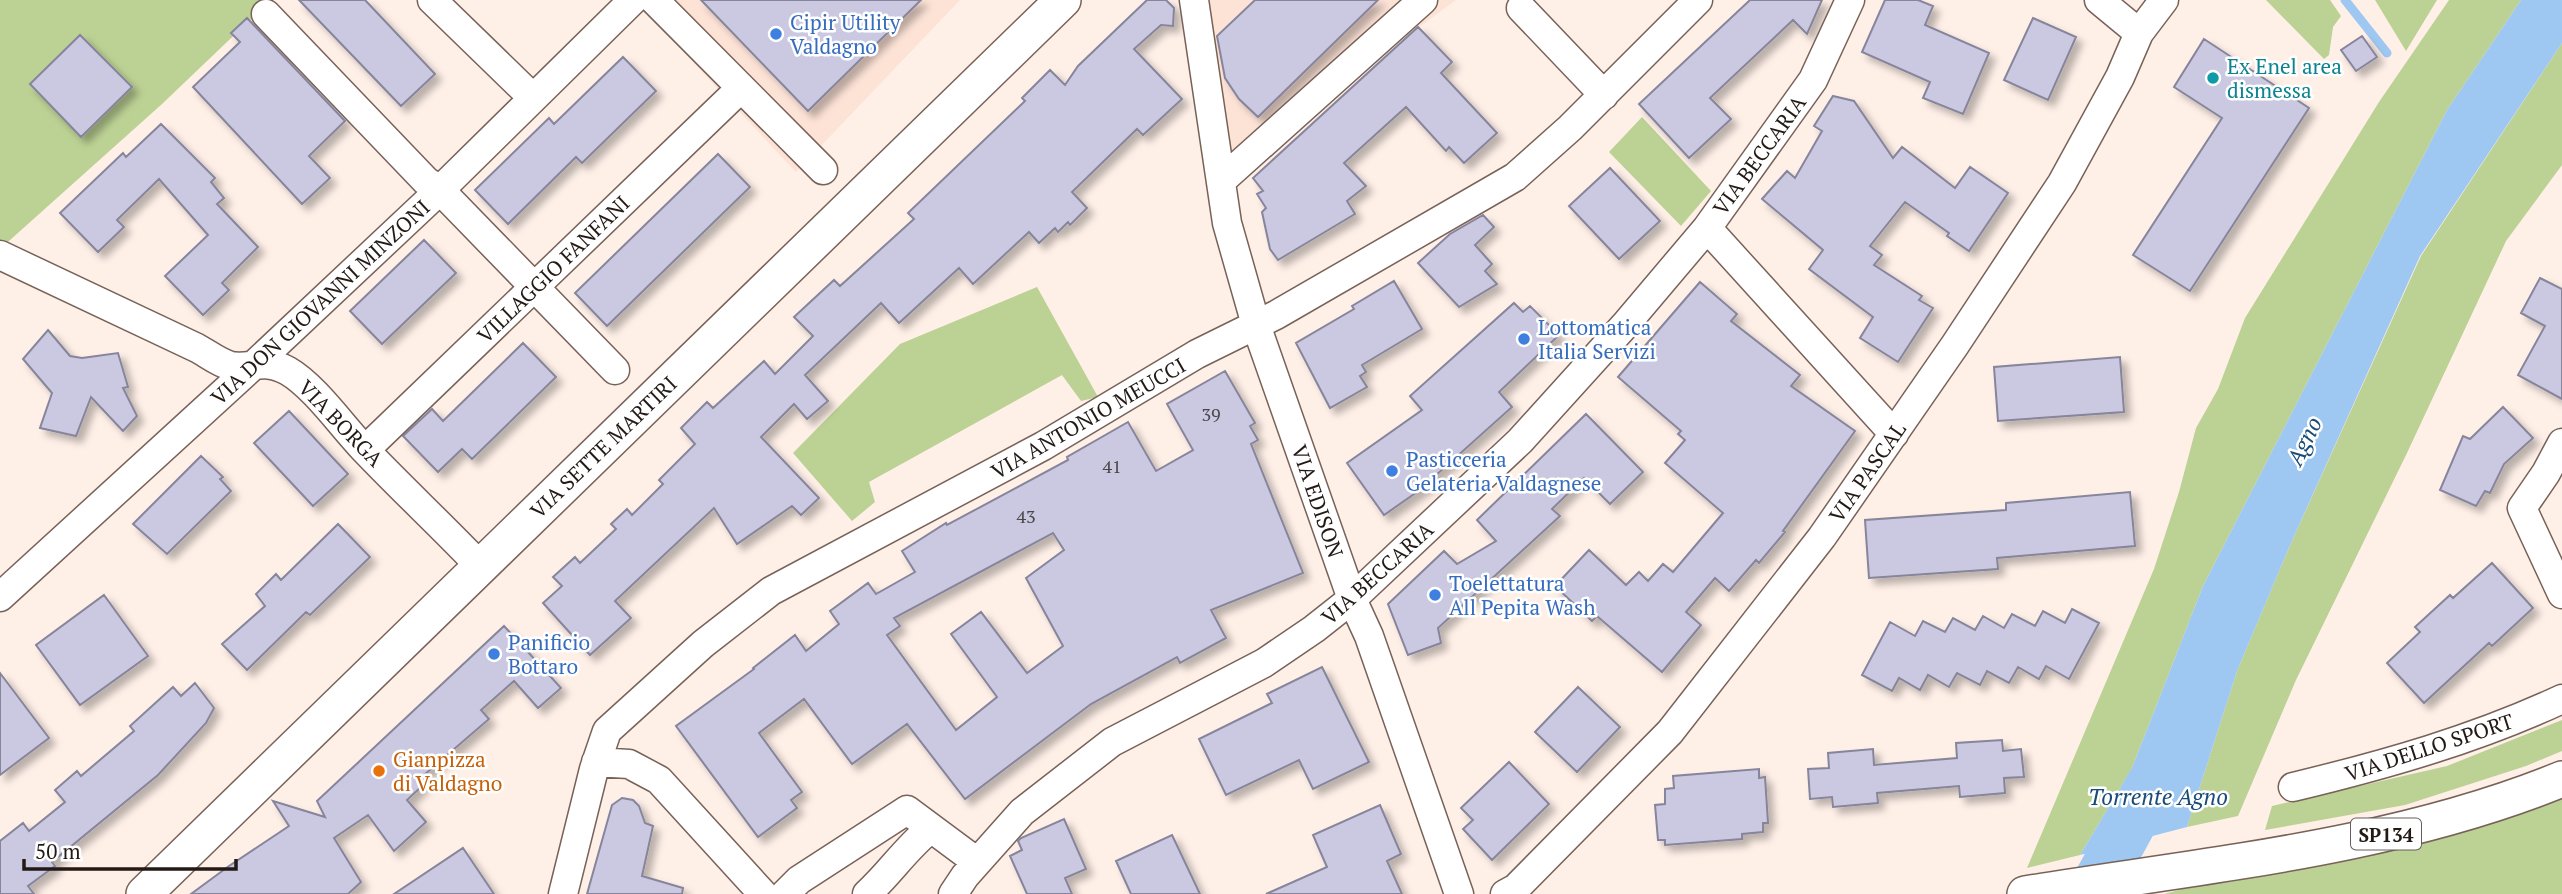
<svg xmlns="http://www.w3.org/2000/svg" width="2562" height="894" font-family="'PT Serif',serif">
	<defs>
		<filter id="shadow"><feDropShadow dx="6" dy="6" stdDeviation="3.5" flood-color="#0004"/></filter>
	</defs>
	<rect width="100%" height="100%" fill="#feefe7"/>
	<path fill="#fde2d6" d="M667 0H960L796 172 650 16Z
		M1190 0H1456L1348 79 1250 168 1211 163Z"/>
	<path fill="#bcd194" d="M0 0H271L162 104 0 249Z
		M2266 0H2330L2341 16 2333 27 2329 55 2324 59Z
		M2375 0H2437L2406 51Z
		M2449 0H2521L2447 110 2203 586 2132 768 2080 855 2027 868 2154 569 2179 492 2196 428 2218 389 2245 318 2379 102Z
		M2562 43V165L2506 241 2407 453 2296 680 2238 816 2187 827 2237 671 2291 543 2421 256Z
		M1642 117 1711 191 1681 226 1609 152Z
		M1037 287 1098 397 1081 401 1062 375 869 482 875 502 852 521 793 453 900 344Z
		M2562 720V751L2526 766 2405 805 2265 830 2272 806 2447 766Z
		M2562 788V894H2164Z"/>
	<path fill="#9ec8f2" d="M2521 0H2562V43L2420 256 2291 543 2237 671 2187 827 2080 855 2132 768 2203 586 2447 110Z"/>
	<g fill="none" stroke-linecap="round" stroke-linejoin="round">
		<path stroke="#9ec8f2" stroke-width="9" d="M2345 0 2387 53"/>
		<path stroke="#9ec8f2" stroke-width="51" d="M2092 894 2152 784"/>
	</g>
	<path fill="#cac9e1" stroke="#86859b" stroke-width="2" fill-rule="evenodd" filter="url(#shadow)" d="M299 0H365L435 74 401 106Z
		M701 0H921L808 111Z
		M1147 0H1166L1174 8 1173 26 1161 25 1134 49 1182 99 1143 135 1137 129 1072 192 1087 208 1070 225 1068 222 1058 232 1055 228 1039 243 1029 232 973 284 959 268 899 323 881 303 805 375 828 401 807 419 794 404 761 437 819 498 801 515 792 506 737 544 714 508 615 601 631 618 590 655 543 603 562 586 553 577 575 557 580 563 616 529 611 524 627 509 632 515 663 484 659 480 695 444 681 428 707 402 713 408 764 361 775 374 813 336 794 317 834 280 840 286 914 219 908 213 1025 101 1022 98 1050 70 1065 85 1078 66Z
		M1255 0H1378L1258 117 1239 99 1225 78 1217 36Z
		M1750 0H1822L1807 34 1793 20 1710 98 1731 119 1689 158 1639 104Z
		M1885 0H1918L1933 6 1925 25 1989 53 1963 114 1923 98 1930 82 1862 52Z
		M247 18 345 121 309 156 330 178 302 204 193 87 240 42 231 33Z
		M2033 18 2076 37 2048 100 2004 80Z
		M1418 27 1452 62 1441 73 1497 133 1464 163 1449 147 1446 151 1406 107 1344 163 1366 186 1347 201 1355 214 1278 260 1270 249 1262 212 1266 208 1257 194 1263 191 1253 178Z
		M80 35 132 87 81 137 30 84Z
		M2362 36 2377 57 2356 71 2341 50Z
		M2204 39 2309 108 2190 291 2133 255 2222 118 2174 87Z
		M623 57 656 91 582 163 576 157 508 224 475 190 549 118 554 124Z
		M1833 96 1854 101 1893 158 1902 147 1955 188 1970 167 2008 193 1969 251 1947 236 1949 233 1905 202 1870 246 1882 255 1874 265 1922 296 1919 300 1933 308 1898 362 1860 338 1873 317 1809 269 1823 250 1762 199 1787 171 1795 178 1822 131 1814 126Z
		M161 124 215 178 211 182 224 198 217 204 258 247 222 283 229 290 203 315 165 276 208 235 159 179 117 220 124 227 98 252 60 213 123 153 126 157Z
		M718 154 750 187 607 326 575 293Z
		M1610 168 1660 221 1619 259 1569 206Z
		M1483 215 1494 227 1475 245 1492 264 1485 271 1497 284 1459 307 1418 263 1450 234Z
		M424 240 456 273 382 344 350 311Z
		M2540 278 2562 289V399L2518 375 2545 326 2521 313Z
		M1394 281 1422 329 1362 365 1366 372 1360 376 1367 387 1330 408 1296 343 1354 309 1352 306Z
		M1700 282 1737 314 1731 321 1800 375 1791 386 1855 431 1783 531 1785 532 1759 563 1756 560 1729 591 1715 578 1686 612 1701 625 1662 672 1597 616 1592 621 1555 586 1589 550 1626 585 1639 572 1648 581 1663 564 1673 572 1723 513 1665 463 1685 440 1678 434 1681 431 1618 377Z
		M1514 303 1523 312 1530 306 1559 335 1499 392 1512 407 1435 476 1437 478 1384 515 1347 463 1422 410 1410 396Z
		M48 330 70 356 82 358 118 353 128 387 123 388 137 416 123 431 91 397 76 436 40 428 52 393 23 359Z
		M523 343 556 377 472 459 462 449 438 472 403 436 432 409 443 421Z
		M2120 357 2124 412 1998 421 1994 367Z
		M1225 371 1255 423 1250 426 1258 440 1251 444 1303 573 1211 610 1226 638 1180 663 1177 657 1091 704 965 799 907 724 852 764 804 699 759 733 802 792 791 800 797 808 758 837 676 726 754 669 753 668 795 635 806 651 839 624 830 611 868 583 876 594 915 572 902 551 946 523 947 525 1068 460 1067 457 1128 422 1156 471 1193 450 1167 404ZM1053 533 1064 550 1026 578 1063 646 1027 673 981 612 951 634 997 697 956 730 887 635 900 626 894 618Z
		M2503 407 2533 438 2504 464 2490 493 2485 491 2476 506 2440 490 2463 436 2470 439Z
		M289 411 348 474 313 506 254 443Z
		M1586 414 1643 472 1610 504 1584 478 1552 509 1560 516 1438 628 1441 643 1408 655 1388 604 1444 551 1457 564 1496 541 1477 520Z
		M201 456 223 477 220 479 231 491 167 554 133 524Z
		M2130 492 2135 546 1997 558 1998 569 1869 578 1865 520 2006 510V503Z
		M338 524 370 557 310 615 306 612 247 670 222 644 265 606 256 594 276 574 281 580Z
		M2492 563 2533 608 2492 646 2489 643 2424 703 2387 663 2420 632 2415 627 2450 595 2453 598Z
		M104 595 148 656 80 705 36 645Z
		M2072 609 2099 623 2069 679 2046 666 2039 679 2018 667 2009 683 1987 671 1980 685 1957 673 1949 687 1928 675 1920 690 1899 678 1892 691 1862 675 1890 622 1915 636 1923 621 1945 632 1953 618 1975 630 1983 616 2004 628 2012 614 2035 626 2043 611 2065 623Z
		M504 626 561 688 538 708 514 681 481 710 489 719 417 781 422 786 407 800 426 822 394 851 368 815 334 838 361 882 348 894H191L229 866 289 826 273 801 325 817 317 801Z
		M1322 667 1369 762 1313 789 1299 760 1226 795 1199 739 1272 703 1267 694Z
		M0 673 49 738 0 775Z
		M195 683 214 708 206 723 158 775 52 862 55 866 28 886 34 894H0V841L23 823 29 831 65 802 55 790 77 771 81 776 134 731 130 726 173 687 181 696Z
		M1578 687 1620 727 1577 772 1535 732Z
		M2002 740 2003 751 2021 749 2024 777 2004 778 2005 793 1960 797 1959 786 1936 788 1877 793 1878 803 1833 807 1832 797 1810 799 1808 769 1829 768 1828 753 1873 749 1874 765 1957 758 1956 743Z
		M1509 762 1549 804 1492 860 1463 829 1473 820 1461 808Z
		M1759 769V778L1765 777 1768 823H1763V832L1742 834V839L1665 845V840H1658L1655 805 1665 804V789L1674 788 1673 776Z
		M622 798 633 800 639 806 645 823 653 826 642 876 683 888 682 894H587L612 805Z
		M1380 805 1401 854 1387 861 1402 894H1266L1327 867 1313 835Z
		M1064 819 1086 869 1065 878 1072 894H1027L1010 856 1022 850 1018 841 1021 838Z
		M1172 835 1200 894H1131L1116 861Z
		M463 848 494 894H394Z"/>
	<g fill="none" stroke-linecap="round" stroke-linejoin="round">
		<defs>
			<path id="minor" d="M432 0 533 98
				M654 0 823 170
				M1194 0 1227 223 1256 325 1352 599 1369 636 1459 894
				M2099 0 2139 33
				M1521 8 1604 95
				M266 14 426 181 440 190 615 370
				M1221 181 1423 0
				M1707 228 1894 434
				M0 255 197 348C208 354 219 363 231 366 251 370 263 357 288 371 314 386 342 426 363 448 402 489 443 527 481 567
				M2562 443 2546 473 2522 508 2562 594
				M365 450 741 88
				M0 597 256 363 440 190 633 0
				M596 762 629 764 659 780 763 894
				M2293 787C2385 765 2476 739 2562 699
				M563 894 594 769 607 731 703 644 771 591 1043 446 1197 354 1276 315 1515 177 1570 128 1698 0
				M785 894 799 880 907 810 977 862
				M867 894C890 873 906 848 931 828
				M953 894 965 876 1022 812 1112 742 1264 663 1314 629 1352 599 1520 441 1625 325 1707 228 1813 80 1850 0
				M1505 894 1516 888 1670 732 1822 537 1955 345 2062 183 2120 77 2139 33 2164 0"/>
			<path id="major" d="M144 894 1063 0
				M2025 894C2204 865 2393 848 2562 779"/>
		</defs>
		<use href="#minor" stroke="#786258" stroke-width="31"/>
		<use href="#major" stroke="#786258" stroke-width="38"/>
		<use href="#minor" stroke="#fff" stroke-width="28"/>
		<use href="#major" stroke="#fff" stroke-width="35"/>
	</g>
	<g fill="#3f7fe0" stroke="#fff" stroke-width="2.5">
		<circle cx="776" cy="34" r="7"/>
		<circle cx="1524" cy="339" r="7"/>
		<circle cx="1392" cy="471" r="7"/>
		<circle cx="1435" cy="595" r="7"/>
		<circle cx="494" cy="654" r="7"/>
	</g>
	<circle fill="#0f9aa8" stroke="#fff" stroke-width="2.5" cx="2213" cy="78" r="7"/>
	<circle fill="#e8710a" stroke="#fff" stroke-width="2.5" cx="379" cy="771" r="7"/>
	<g text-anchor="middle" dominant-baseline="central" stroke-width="5" stroke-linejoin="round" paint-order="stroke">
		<g font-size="18" fill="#4d4649">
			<text x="1211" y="414">39</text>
			<text x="1112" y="466">41</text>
			<text x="1026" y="516">43</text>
		</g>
		<rect fill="#fff" stroke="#655f5c" stroke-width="2" x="2351" y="818.5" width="70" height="31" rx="5"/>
		<g font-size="19" font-weight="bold" fill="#231a16">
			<text x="2386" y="834">SP134</text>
		</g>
		<g font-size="21" fill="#366cbe" stroke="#fff" text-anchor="start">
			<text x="790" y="22">Cipir Utility<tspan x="790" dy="24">Valdagno</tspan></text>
			<text x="1538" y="327">Lottomatica<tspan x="1538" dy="24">Italia Servizi</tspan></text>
			<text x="1406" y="459">Pasticceria<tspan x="1406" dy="24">Gelateria Valdagnese</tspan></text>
			<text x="1449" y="583">Toelettatura<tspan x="1449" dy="24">All Pepita Wash</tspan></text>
			<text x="508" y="642">Panificio<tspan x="508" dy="24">Bottaro</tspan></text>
		</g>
		<g font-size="21" fill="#0d838f" stroke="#fff" text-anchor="start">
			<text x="2227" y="66">Ex Enel area<tspan x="2227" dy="24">dismessa</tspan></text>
		</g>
		<g font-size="21" fill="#231a16" stroke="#fff">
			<text transform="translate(1759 155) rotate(-54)">VIA BECCARIA</text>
			<text transform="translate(553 269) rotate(-44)">VILLAGGIO FANFANI</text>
			<text transform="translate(320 302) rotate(-43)">VIA DON GIOVANNI MINZONI</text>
			<text transform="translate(1088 418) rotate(-30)">VIA ANTONIO MEUCCI</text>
			<text transform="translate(341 423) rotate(46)">VIA BORGA</text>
			<text transform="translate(603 447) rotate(-44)">VIA SETTE MARTIRI</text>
			<text transform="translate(1867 472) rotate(-55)">VIA PASCAL</text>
			<text transform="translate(1318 501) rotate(71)">VIA EDISON</text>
			<text transform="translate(1377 573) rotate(-42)">VIA BECCARIA</text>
			<text transform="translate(2429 747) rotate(-18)">VIA DELLO SPORT</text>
		</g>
		<g font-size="21" fill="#c56008" stroke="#fff" text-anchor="start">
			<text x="393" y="759">Gianpizza<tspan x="393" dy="24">di Valdagno</tspan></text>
		</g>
		<g font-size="23" font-style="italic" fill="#184b78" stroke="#fff">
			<text transform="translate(2304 441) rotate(-64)">Agno</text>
			<text x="2158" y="796">Torrente Agno</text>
		</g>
	</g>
	<path d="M24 859v10h212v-10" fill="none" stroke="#231a16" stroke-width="3.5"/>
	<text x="35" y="859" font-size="21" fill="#231a16" stroke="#ffffff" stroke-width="5" paint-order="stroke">50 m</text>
</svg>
